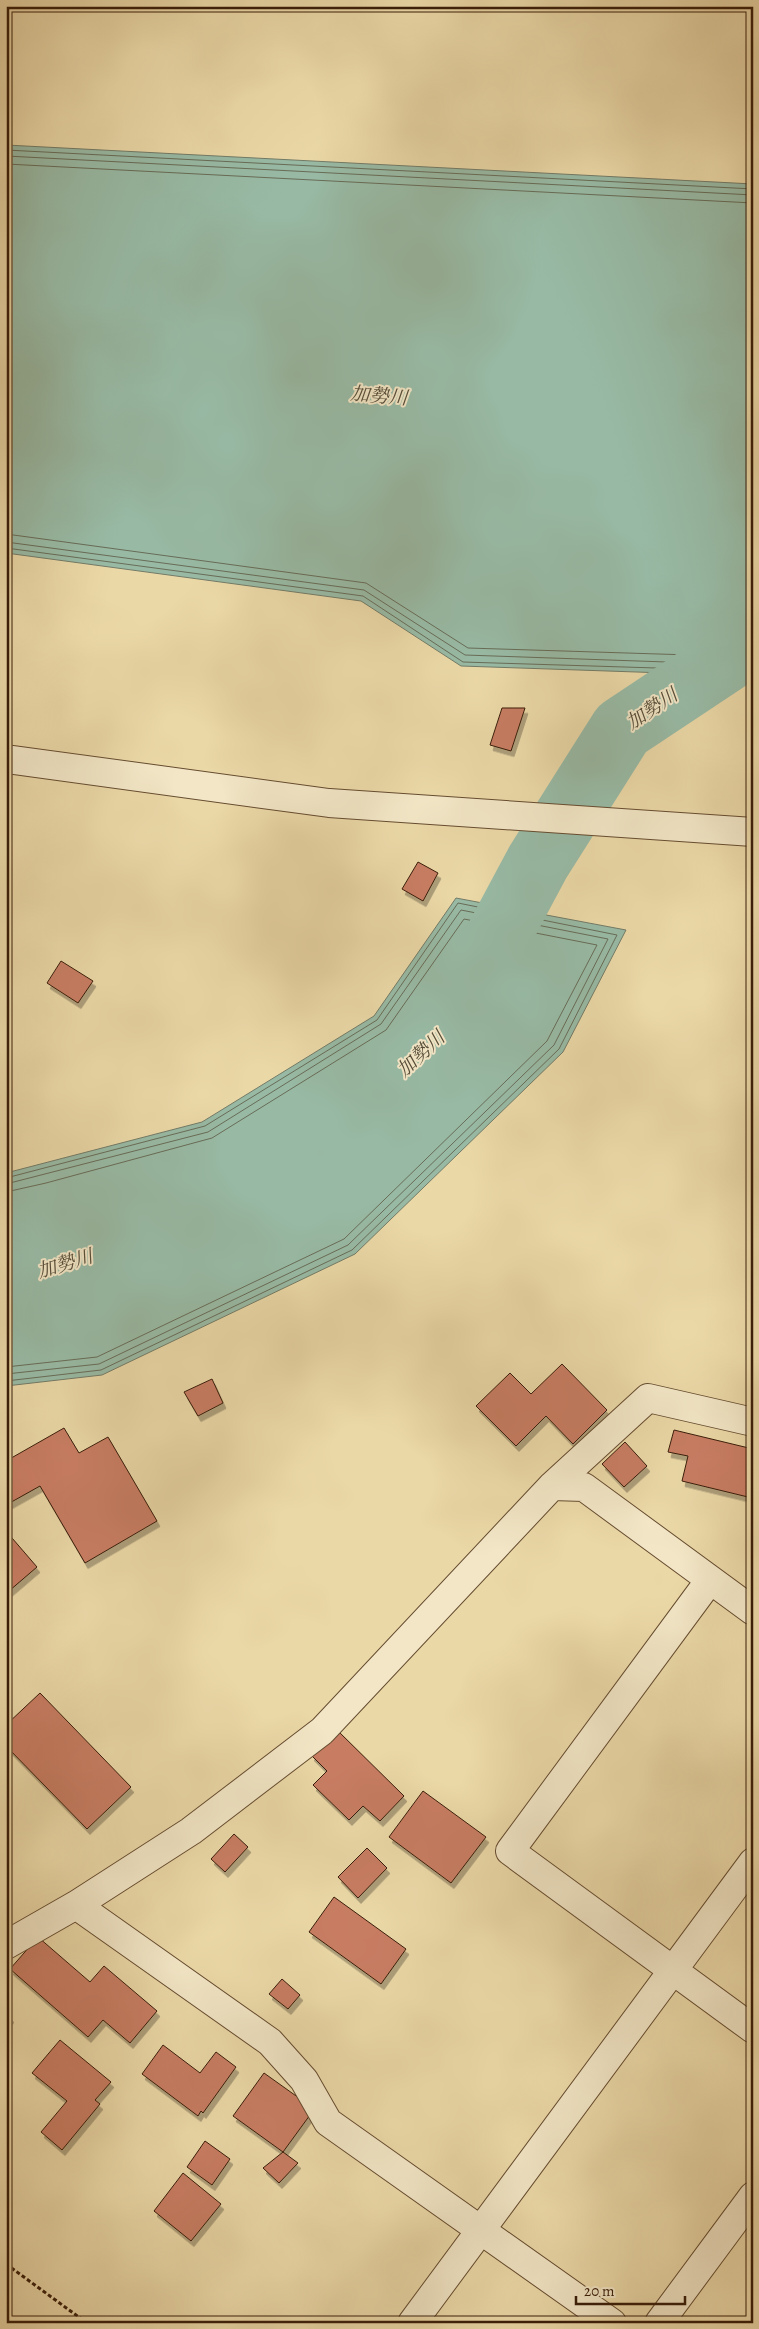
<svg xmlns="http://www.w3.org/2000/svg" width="759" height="2329" font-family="Alegreya,'Noto Serif JP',serif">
	<defs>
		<filter id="shadow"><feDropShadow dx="3" dy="5.5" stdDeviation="0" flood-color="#0004"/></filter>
	</defs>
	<rect width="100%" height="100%" fill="#ebd8a7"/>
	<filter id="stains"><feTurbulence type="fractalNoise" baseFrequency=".004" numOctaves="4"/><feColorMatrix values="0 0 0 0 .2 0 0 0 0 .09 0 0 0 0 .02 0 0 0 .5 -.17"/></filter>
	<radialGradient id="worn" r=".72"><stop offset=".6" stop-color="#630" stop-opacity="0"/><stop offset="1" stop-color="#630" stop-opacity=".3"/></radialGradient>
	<path fill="#98baa5" stroke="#727b67" d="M6 145 753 184V676L461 666 361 601 6 553Z
		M456 898 626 930 563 1052 355 1254 102 1375 6 1386V1173L202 1122 374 1016Z"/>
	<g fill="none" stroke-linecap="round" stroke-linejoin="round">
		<path stroke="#686c57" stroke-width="1" d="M6 150 753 189
			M6 156 753 195
			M6 164 753 203
			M6 534 366 583 468 648 753 657
			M6 542 364 590 465 655 753 665
			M6 548 363 596 463 662 753 671
			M6 1178 205 1126 377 1020 458 903 617 935 559 1049 352 1250 101 1370 6 1381
			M6 1184 208 1132 381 1024 461 910 608 939 554 1045 348 1245 99 1364 6 1374
			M6 1192 46 1183 212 1138 386 1030 464 919 597 945 547 1041 344 1239 97 1357 6 1367"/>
		<path stroke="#98baa5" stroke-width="65" d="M471 987 538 862 622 729 753 642"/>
	</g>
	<path fill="#c87d63" stroke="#391d09" filter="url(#shadow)" d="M502 708H525L511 751 490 745Z
		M418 862 438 873 423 901 402 889Z
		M61 961 93 981 78 1003 47 983Z
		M562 1364 607 1410 573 1444 546 1416 516 1446 476 1406 510 1373 531 1394Z
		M212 1379 223 1403 198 1416 184 1392Z
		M64 1428 79 1453 108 1437 157 1521 85 1563 40 1486 6 1505V1461Z
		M674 1430 753 1449V1478L748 1497 682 1481 688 1456 668 1452Z
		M625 1442 647 1466 624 1487 602 1464Z
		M6 1531 37 1567 9 1591 6 1587Z
		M40 1693 131 1787 87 1829 6 1746V1725Z
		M336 1729 404 1796 380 1821 363 1806 349 1820 313 1785 327 1771 311 1755Z
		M423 1791 486 1837 451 1883 389 1837Z
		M234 1834 248 1847 225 1872 211 1859Z
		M367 1848 387 1868 358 1898 338 1877Z
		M334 1897 406 1949 381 1984 309 1932Z
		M38 1937 90 1982 104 1966 157 2011 130 2043 103 2020 88 2037 10 1969Z
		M282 1979 300 1995 288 2009 269 1994Z
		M6 2013 11 2017 6 2023Z
		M60 2040 111 2082 95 2100 100 2104 62 2150 41 2132 67 2101 32 2073Z
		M163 2045 200 2073 216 2052 236 2067 203 2113 201 2111 198 2116 142 2074Z
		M264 2073 306 2103 318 2104 283 2152 233 2116Z
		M205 2141 230 2159 212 2185 187 2167Z
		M283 2152 298 2163 279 2183 263 2168Z
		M183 2173 221 2204 191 2241 154 2211Z"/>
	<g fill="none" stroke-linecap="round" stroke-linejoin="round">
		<defs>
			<path id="minor" d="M6 759 329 803 753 832
				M552 1486 584 1487 753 1611
				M710 1580 510 1851 753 2029
				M76 1905 270 2042 304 2080 328 2122 612 2323
				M6 1945 76 1905 191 1831 322 1731 552 1486 648 1398 753 1422
				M412 2323 753 1862
				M659 2323 753 2196"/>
		</defs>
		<use href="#minor" stroke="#664c30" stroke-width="30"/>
		<path stroke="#391d09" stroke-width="3" stroke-dasharray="4 2.5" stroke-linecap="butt" d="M6 2264 87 2323"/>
		<use href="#minor" stroke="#f2e6c6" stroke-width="28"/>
	</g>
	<g text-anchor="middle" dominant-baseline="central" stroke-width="4" stroke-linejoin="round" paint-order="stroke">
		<g font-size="19" font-style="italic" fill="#564c38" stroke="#f2e6c6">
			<text transform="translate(379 396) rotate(5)">加勢川</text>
			<text transform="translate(652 709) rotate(-34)">加勢川</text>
			<text transform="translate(421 1054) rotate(-43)">加勢川</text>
			<text transform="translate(65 1264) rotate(-17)">加勢川</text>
		</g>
	</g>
	<rect width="759" height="2329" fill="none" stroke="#ebd8a7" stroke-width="25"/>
	<rect x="8" y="8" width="744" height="2314" fill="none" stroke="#391d09" stroke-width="2.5"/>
	<rect x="12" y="12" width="734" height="2304" fill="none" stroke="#391d09"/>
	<path d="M576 2296v8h109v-8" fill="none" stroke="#391d09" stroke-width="2.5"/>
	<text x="584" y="2296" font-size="15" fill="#391d09" stroke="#f2e6c6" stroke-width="4" paint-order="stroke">20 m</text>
	<rect width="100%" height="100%" filter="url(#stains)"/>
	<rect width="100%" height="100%" fill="url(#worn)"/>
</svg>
